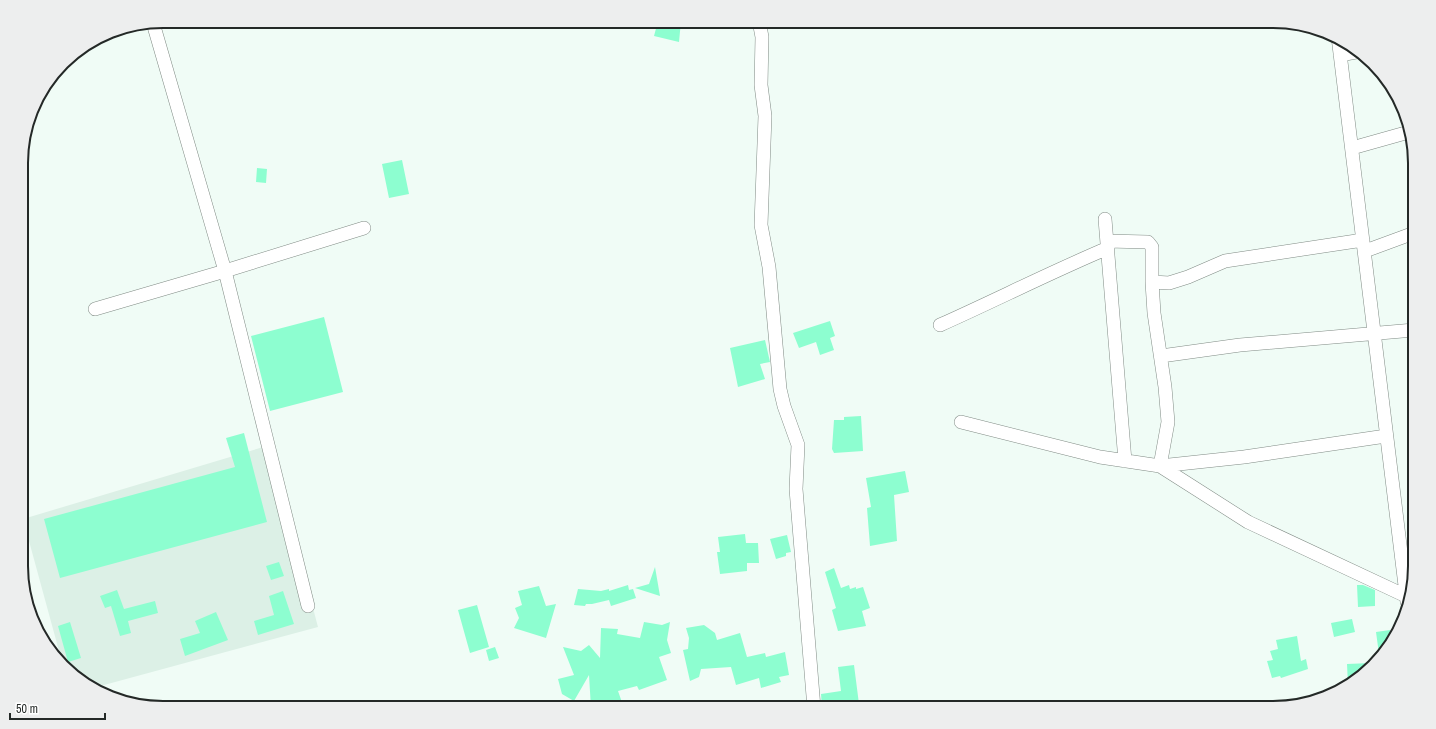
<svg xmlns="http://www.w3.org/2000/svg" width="1436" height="729" font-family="'Archivo Narrow',sans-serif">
	<rect width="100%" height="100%" fill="#f0fcf6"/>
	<path fill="#dcf0e6" d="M270 445 318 627 93 688 62 662 23 519Z"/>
	<path fill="#8dfed0" d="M658 21H681L679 42 654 36Z
		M402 160 409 194 389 198 382 164Z
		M257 168 267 169 266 183 256 182Z
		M324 317 343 392 270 411 251 336Z
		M830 321 835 336 830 338 834 350 820 355 816 342 799 348 793 333Z
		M765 340 770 362 760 364 765 379 738 387 730 348Z
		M861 416 863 451 834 453 832 449 834 420H844V417Z
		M244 433 267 522 60 578 44 519 235 467 226 438Z
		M905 471 909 492 894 495 897 541 870 546 867 508 871 507 866 478Z
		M745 534 746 543H758L759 563H747V571L720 574 717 552H720L718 537Z
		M787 535 791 552 786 553V556L776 559 770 539Z
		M279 562 284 576 271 580 266 566Z
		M655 567 660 596 635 588 649 584Z
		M834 568 841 588 849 585 850 589 856 587V589L863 587 870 608 862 611 866 626 838 631 832 610 836 608 825 572Z
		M628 585 629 590 633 589 636 598 611 606 609 600 592 604H586L585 606 574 605 578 589 601 591 609 589V591Z
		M1357 585H1363L1375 590V606L1358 607Z
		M539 586 546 606 556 604 546 638 514 628 519 618 515 608 522 605 518 591Z
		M117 590 124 609 155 601 158 613 128 621 131 633 120 636 111 606 105 608 100 596Z
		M283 591 294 624 258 635 254 621 274 615 269 596Z
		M477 605 489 647 470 653 458 610Z
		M216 612 228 640 185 656 180 639 200 633 195 621Z
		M1352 619 1355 632 1334 637 1331 623Z
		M70 622 81 658 68 662 58 626Z
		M644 622 662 625 670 622 667 640 671 653 659 657 667 680 639 690 637 686 618 691 624 708H591L589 675 574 701 562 694 558 679 574 675 563 647 581 651 589 645 600 658 601 628 618 629 617 634 640 638Z
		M704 625 715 633 717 640 740 633 747 657 765 653 766 657 785 652 789 675 779 677 781 682 761 688 759 678 736 685 731 667 701 669 699 677 690 681 683 650 688 649 689 638 686 628Z
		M1390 630 1391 640 1379 654 1376 632Z
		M1297 636 1301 661 1306 659 1308 669 1281 678 1280 676 1272 678 1267 661 1273 660 1270 651 1278 649 1276 640Z
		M495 647 499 658 489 661 486 650Z
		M1371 663 1352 684 1348 685 1347 664Z
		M854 665 859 704 822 708 821 694 841 691 838 667Z"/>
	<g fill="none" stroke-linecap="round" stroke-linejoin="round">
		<defs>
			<path id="street" d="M759 21 762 37 761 85 765 116 761 225 769 267 780 389 784 406 798 445 796 489 814 708
				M153 23 225 271 308 606
				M1338 37 1407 602
				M1340 55 1356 52
				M1352 148 1409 132
				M1105 219 1125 461
				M1107 241 1148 242 1152 247V282L1154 313 1165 387 1168 422 1160 466 1248 522 1406 596
				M1365 251 1414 233
				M1152 282 1169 283 1188 277 1225 261 1363 240
				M95 309 225 271 364 228
				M940 325C996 300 1051 272 1108 248
				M1161 356 1240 345 1414 330
				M961 422 1100 457 1160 466 1244 457 1386 436"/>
		</defs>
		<use href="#street" stroke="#808b85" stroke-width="14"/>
		<use href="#street" stroke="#fff" stroke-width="13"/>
	</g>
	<path d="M0 0H1436V729H0ZM163 28H1273A135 135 0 0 1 1408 163V566A135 135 0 0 1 1273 701H163A135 135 0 0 1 28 566V163A135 135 0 0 1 163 28Z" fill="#edeeee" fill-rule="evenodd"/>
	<path fill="none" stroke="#242927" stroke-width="2" d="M163 28H1273A135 135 0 0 1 1408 163V566A135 135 0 0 1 1273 701H163A135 135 0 0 1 28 566V163A135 135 0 0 1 163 28Z"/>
	<path d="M10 713v6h95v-6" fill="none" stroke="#242927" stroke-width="2"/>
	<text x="16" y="713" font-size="12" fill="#242927" stroke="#ffffff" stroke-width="3" paint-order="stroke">50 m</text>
</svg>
